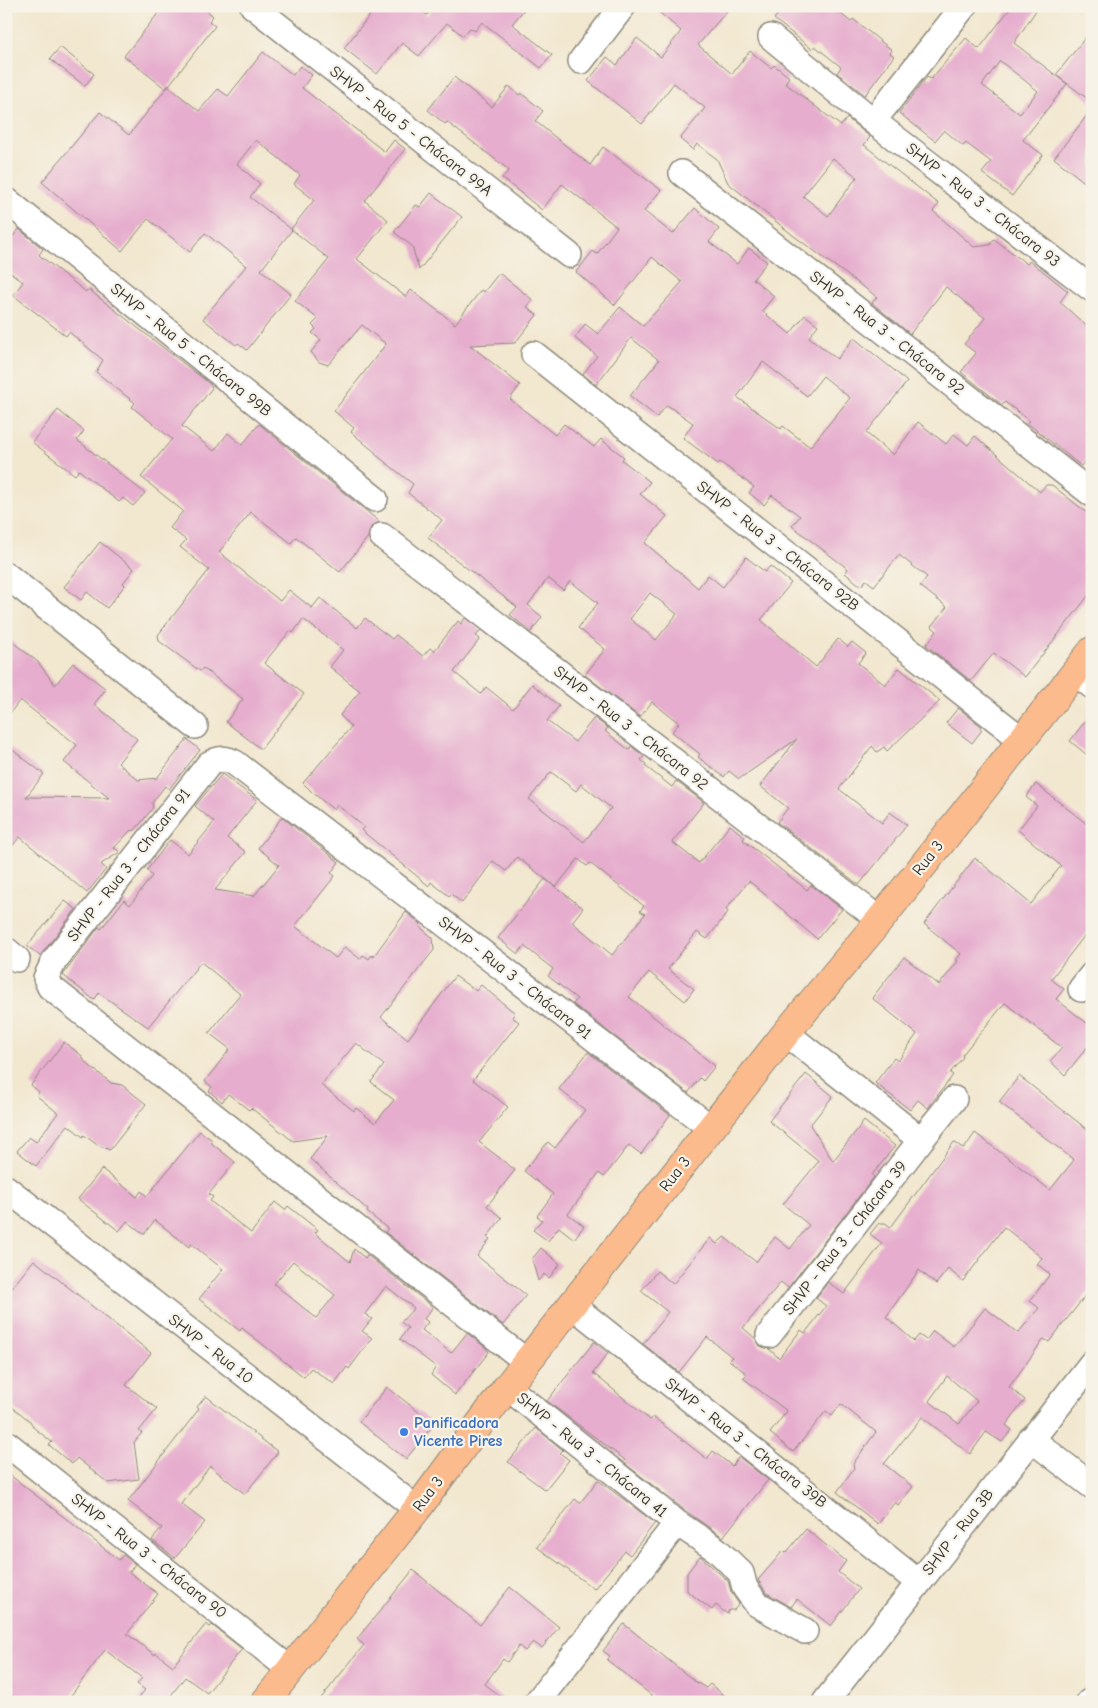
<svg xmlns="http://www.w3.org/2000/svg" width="1098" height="1708" font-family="'Comic Neue',sans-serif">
	<rect width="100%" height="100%" fill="#f7f3e8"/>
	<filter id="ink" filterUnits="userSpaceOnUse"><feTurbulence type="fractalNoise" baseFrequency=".02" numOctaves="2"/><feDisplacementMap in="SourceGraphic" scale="10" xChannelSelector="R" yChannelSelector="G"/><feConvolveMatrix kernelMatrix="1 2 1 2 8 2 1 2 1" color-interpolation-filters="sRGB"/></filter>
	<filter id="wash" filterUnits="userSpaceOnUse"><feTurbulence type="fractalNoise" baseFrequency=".0096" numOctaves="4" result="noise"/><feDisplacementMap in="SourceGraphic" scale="20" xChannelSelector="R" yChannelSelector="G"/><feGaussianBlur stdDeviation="1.12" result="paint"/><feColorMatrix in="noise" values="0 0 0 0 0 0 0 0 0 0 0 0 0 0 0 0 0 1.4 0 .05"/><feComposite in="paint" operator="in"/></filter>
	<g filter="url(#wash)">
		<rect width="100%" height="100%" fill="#f2e7cf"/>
		<g id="blocks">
			<path fill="#e6adce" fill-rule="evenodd" d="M164 6H202L213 16 209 21 215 26 166 89 124 56Z
				M359 6H416L427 15 431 10 427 6H527L512 24 552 55 541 68 482 22 475 31 470 28 463 36 447 23 419 56 402 43 377 74 344 48 370 15Z
				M652 6H731L698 45 732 74 750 51 771 68 774 65 789 77 785 83 841 126 847 118 870 137 864 145 939 204 933 211 974 247 990 245 994 239 1027 264 1030 261 1068 291 1060 302 1092 331V453L1081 466 1027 423 1029 420 1005 402 1002 405 961 372 976 353 964 344 985 318 946 287 910 334 872 303 877 297 794 236 728 183 717 159 697 144 693 150 680 139 705 108 674 83 642 124 588 81 607 57 617 65 637 38 661 57 681 31ZM833 158 857 177 828 216 803 196Z
				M785 6H831L851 22 853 19 879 40 892 50 890 53 894 56 865 95 837 73 841 67 815 46 812 49 774 19Z
				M1012 6H1039L1014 43 1067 84 1023 140 1043 155 1012 196 982 173 991 162 966 143 963 146 944 130 935 141 899 113 927 77 931 79 966 38 979 49ZM1000 61 1038 91 1020 114 982 85Z
				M1092 29V102L1056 75Z
				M60 47 94 74 85 86 50 59Z
				M263 52 293 75 300 66 312 75 302 88 385 152 394 140 405 149 365 201 388 220 357 259 406 297 411 290 455 324 481 290 484 292 499 273 533 300 527 307 537 315 515 343 470 345 520 385 510 399 555 435 564 424 594 447 601 439 624 457 622 460 650 482 640 494 667 516 645 543 698 588 708 575 723 587 746 557 765 572 770 566 791 583 761 620 803 656 816 667 838 639 848 647 852 642 866 653 858 663 885 685 899 668 940 701 887 751 884 747 877 752 872 746 839 789 882 823 890 812 907 825 859 885 777 822 788 808 760 786 797 739 739 779 729 771 724 777 698 757 700 754 672 732 679 723 652 702 640 717 585 675 605 649 578 628 598 603 570 581 563 590 548 578 528 605 542 617 531 632 510 615 517 607 428 538 442 520 408 493 413 484 375 454 376 453 351 432 354 428 334 411 386 344 362 325 328 365 319 362 311 352 321 340 312 333 316 329 312 325 318 319 295 301 329 259 291 229 292 230 261 270 291 294 247 350 238 343 236 345 203 319 246 266 219 244 205 233 190 252 148 219 122 251 42 182 100 112 129 135 168 86 199 111 218 89 228 96ZM256 140 300 175 294 184 314 200 291 229 250 197 260 184 237 164ZM650 593 677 614 656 640 630 619Z
				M454 77 492 107 509 86 519 95 521 93 543 111 535 121 590 165 603 147 661 190 644 211 673 234 695 208 719 229 709 242 737 264 749 248 767 262 753 279 774 296 762 311 790 334 805 315 818 325 809 337 837 359 854 338 895 371 907 382 866 433 893 455 918 422 946 444 954 434 968 445 975 436 1040 492 1046 485H1052L1092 517V591L1025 677 994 653 971 681 926 645 937 631 931 626 947 607 920 586 927 577 899 555 874 586 866 580 861 586 845 573 848 569 792 526 800 516 772 495 764 505 749 493 754 487 720 462 718 464 683 438 693 423 667 405 657 417 630 396 659 360 631 338 596 385 583 374 597 356 575 338 585 324 598 334 620 307 643 326 682 282 652 257 615 305 576 272 593 251 597 254 617 227 562 184 542 210 502 178 509 170 447 122 445 124 428 110ZM763 362 807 396 823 376 850 398 810 447 783 426 781 429 737 397Z
				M1092 109V188L1054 158Z
				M431 193 462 217 419 270 412 246 394 232 416 205 420 207Z
				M19 229 43 249 39 255 86 292 88 289 210 384 212 388 182 426 214 451 228 433 242 445 259 424 380 522 371 527 368 537 340 572 296 537 291 543 251 512 219 552 280 601 289 590 312 608 320 598 357 628 365 618 392 639 396 635 423 656 430 648 434 651 458 621 461 624 465 618 481 630 476 636 480 639 454 672 481 694 486 687 513 709 532 684 559 706 547 721 575 742 594 718 608 728 605 731 629 750 631 746 644 756 641 760 646 764 645 766 672 787 676 781 693 794 704 803 672 842 699 863 730 825 745 837 743 840 807 890 811 885 842 909 817 939 749 881 726 909 728 912 707 939 697 932 668 969 694 989 685 1001 649 972 629 997 715 1066 703 1081 700 1078 688 1093 573 1004 577 999 548 976 553 969 524 946 518 954 498 938 545 879 583 908 572 922 612 955 645 914 640 911 644 906 590 863 587 866 578 859 556 887 517 857 506 871 493 861 462 903 451 894 449 896 431 882 429 886 361 830 364 827 351 816 337 805 334 810 312 792 303 783 351 727 340 715 360 691 330 667 343 650 303 619 293 633 290 631 264 663 304 694 261 749 226 722 243 699 203 668 200 671 159 641 158 635 209 570 180 547 186 540 170 528 183 511 141 477 172 439 132 407 135 403 96 372 103 360 69 332 66 336 13 295 23 282 6 269V245ZM551 772 576 791 581 784 611 808 584 842 529 799Z
				M58 410 84 431 77 440 145 493 133 506 123 498 119 502 79 470 75 475 32 442Z
				M100 542 134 569 123 583 125 585 107 608 87 592 81 600 64 587Z
				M6 637 38 662 55 685 73 663 106 689 94 704 137 739 118 763 138 780 157 778 187 739 200 750 169 789 165 786 152 803 153 808 135 830 130 831 114 848 120 852 101 864 106 869 87 893 20 837 6 853V745L44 774 26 797 109 798 64 762 77 745 20 700 6 718Z
				M958 708 981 726 980 728 982 730 972 743 946 723Z
				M1092 712V759L1070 741Z
				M222 774 257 800 227 838 246 852 215 890 254 896 279 865 258 848 282 817 339 862 331 873 335 876 295 926 336 958 345 947 360 959 363 955 369 959 372 955 373 957 406 912 421 924 419 926 433 938 434 950 381 1017 408 1039 455 976 476 991 481 985 515 1013 512 1017 519 1022 473 1080 508 1107 479 1142 515 1170 487 1206 502 1218 487 1237 490 1239 477 1256 526 1295 503 1325 385 1232 388 1229 367 1212 368 1210 310 1159 328 1136 293 1141 251 1108 249 1110 228 1094 222 1102 209 1091 212 1087 205 1081 230 1049 209 1033 240 994 201 962 148 1027 99 993 94 1000 63 975 99 927 101 929 124 900 130 905 152 876 147 870 170 840 188 854 203 836 214 822 195 806ZM356 1043 384 1065 371 1082 394 1100 375 1123 356 1108 354 1111 321 1085Z
				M1036 784 1092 828V926L1051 979 1064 989 1056 999 1092 1027V1041L1065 1075 1050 1061 1062 1048 1005 1003 962 1055 963 1057 950 1073 953 1075 928 1108 918 1100 910 1110 875 1083 894 1058 898 1061 917 1034 872 998 904 957 939 985 958 961 956 960 961 954 924 924 975 858 1031 904 1061 866 1018 830 1037 806 1026 797Z
				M65 901 76 909 40 956 27 946Z
				M64 1042 81 1055 85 1062 111 1083 122 1085 146 1104 110 1150 96 1144 84 1135 83 1137 68 1125 36 1166 17 1151 29 1137 36 1142 58 1113 37 1096 39 1092 31 1085Z
				M588 1052 670 1115 641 1154 629 1145 604 1177 599 1173 568 1214 584 1226 574 1239 559 1227 548 1241 533 1230 542 1220 537 1216 553 1194 524 1171 548 1142 555 1148 585 1110 559 1089Z
				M806 1074 833 1096 810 1125 833 1161 864 1121 895 1146 872 1175 874 1177 788 1288 781 1282 743 1328 755 1338 760 1346 769 1349 779 1358 801 1330 805 1333 826 1306 816 1298 828 1282 844 1294 882 1243 870 1234 879 1223H885L891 1227 954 1142 964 1149 975 1133 1050 1190 1074 1160 999 1102 1019 1076 1092 1133V1287L1049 1342 1044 1339 1009 1387 1025 1400 1006 1425 1012 1430 1002 1442 986 1432 970 1454 922 1417 884 1464 913 1487 898 1505 895 1502 878 1524 837 1492 854 1468 853 1464 876 1432 841 1404 832 1416 826 1411 793 1452 770 1433 787 1411 743 1378 747 1374 729 1360 732 1357 707 1337 679 1372 643 1344 668 1312 641 1291 657 1271 673 1284 710 1238 717 1244 724 1237 756 1262 775 1237 790 1249 809 1225 783 1204 819 1161 769 1121ZM1004 1227 1042 1258 1037 1264 1050 1274 1030 1301 1039 1308 1018 1333 985 1308 954 1347 933 1331 926 1340 919 1335 914 1341 886 1317 919 1270 936 1284 948 1269 963 1281ZM947 1376 977 1401 959 1424 929 1401Z
				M200 1131 212 1140 210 1142 235 1162 209 1194 213 1197 210 1201 251 1233 275 1202 285 1210 288 1206 318 1230 315 1233 350 1262 354 1249 365 1258 367 1255 433 1307 424 1319 428 1322 422 1330 451 1353 467 1333 485 1347 489 1352 455 1395 431 1375 436 1367 400 1339 408 1328 401 1322 414 1308 386 1286 365 1314 372 1319 362 1331 372 1338 349 1369 347 1367 334 1384 311 1368 304 1377 242 1328 240 1331 199 1299 223 1269 191 1244 189 1247 155 1220 144 1234 127 1221 119 1231 78 1199 102 1169 137 1197 141 1191 147 1196ZM293 1261 335 1295 316 1318 274 1284Z
				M541 1248 560 1264 549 1278 544 1274 538 1281 532 1259Z
				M34 1260 151 1353 126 1385 157 1409 139 1431 142 1433 134 1442 139 1479 108 1483 77 1458 72 1464 49 1445 52 1442 34 1428 30 1421 6 1402V1295Z
				M594 1342 608 1353 593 1373 650 1420 653 1417 707 1459 713 1451 732 1466 739 1457 768 1480 723 1537 687 1512 623 1462 625 1460 547 1401Z
				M387 1387 434 1424 406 1459 359 1422Z
				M206 1396 278 1452 245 1494 210 1466 181 1504 205 1522 175 1558 152 1540 162 1528 128 1501 199 1409 197 1407Z
				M536 1428 563 1450 560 1453 569 1460 545 1490 508 1462Z
				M6 1472 119 1560 123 1555 135 1564 129 1572 158 1594 127 1634 155 1655 156 1653 173 1666 206 1624 210 1627 212 1625 242 1649 207 1693 185 1677 166 1702H135L145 1690 137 1684 142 1678 105 1650 66 1702H20L6 1691Z
				M598 1480 655 1523 630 1555 625 1551 594 1589 537 1547 575 1499 580 1503Z
				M806 1529 846 1561 838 1572 859 1589 831 1626 797 1599 791 1607 767 1593 758 1580 783 1551 786 1553Z
				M700 1556 728 1581 731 1592 739 1604 734 1610H729L727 1614 716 1605 712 1610 687 1591V1573Z
				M413 1570 480 1625 510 1587 559 1627 542 1648 533 1642 525 1651 519 1646 507 1662 503 1659 485 1684 507 1702H318L364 1645 357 1639Z
				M624 1624 693 1680 706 1688 710 1684 732 1702H660L607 1660 610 1656 603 1651Z"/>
		</g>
	</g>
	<g filter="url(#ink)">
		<use href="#blocks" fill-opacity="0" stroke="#8e897d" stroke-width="1"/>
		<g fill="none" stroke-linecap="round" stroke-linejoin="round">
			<defs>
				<path id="minor" d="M253 6 569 255
					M771 37 873 121 1092 289
					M581 61 623 6
					M873 121 964 6
					M682 173 1092 494
					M6 200 375 499
					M534 354 1021 739
					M382 536 880 920
					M6 575 195 726
					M1075 672 1092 686
					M6 950 17 959
					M1081 989 1092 975
					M921 1140 954 1099
					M6 1188 417 1509
					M572 1305 918 1582
					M769 1335 921 1140 786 1033
					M527 1362 50 987 46 978 54 961 209 764C219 758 225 758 235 763L711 1128
					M507 1387 677 1523 717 1550 741 1573 745 1588 757 1604 805 1631
					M1031 1439 1092 1486
					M6 1443 291 1670
					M537 1702 677 1523
					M825 1702 1092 1363
					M1089 1702 1092 1701"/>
				<path id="major" d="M265 1702 417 1509 507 1387 786 1033 880 920 1092 651"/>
			</defs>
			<use href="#minor" stroke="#8e897d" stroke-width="28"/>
			<use href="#major" stroke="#8e897d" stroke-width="30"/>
			<use href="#minor" stroke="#fff" stroke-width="25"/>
			<use href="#major" stroke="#fbbb8c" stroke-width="28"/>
		</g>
	</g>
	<circle fill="#3f7fe0" stroke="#f7f3e8" stroke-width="2" cx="404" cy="1432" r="5"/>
	<g text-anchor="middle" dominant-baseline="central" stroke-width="4.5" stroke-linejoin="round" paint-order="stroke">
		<g font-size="16" fill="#2b2b2b" stroke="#f7f3e8">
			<text transform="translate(411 131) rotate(38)">SHVP - Rua 5 - Chácara 99A</text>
			<text transform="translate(983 205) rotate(38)">SHVP - Rua 3 - Chácara 93</text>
			<text transform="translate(887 333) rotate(38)">SHVP - Rua 3 - Chácara 92</text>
			<text transform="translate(191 350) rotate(39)">SHVP - Rua 5 - Chácara 99B</text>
			<text transform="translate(778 546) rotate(38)">SHVP - Rua 3 - Chácara 92B</text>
			<text transform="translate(631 728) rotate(38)">SHVP - Rua 3 - Chácara 92</text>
			<text transform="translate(928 858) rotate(-52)">Rua 3</text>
			<text transform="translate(129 865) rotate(-52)">SHVP - Rua 3 - Chácara 91</text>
			<text transform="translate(515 978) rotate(38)">SHVP - Rua 3 - Chácara 91</text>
			<text transform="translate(675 1174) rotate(-52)">Rua 3</text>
			<text transform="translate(845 1238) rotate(-52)">SHVP - Rua 3 - Chácara 39</text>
			<text transform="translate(211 1349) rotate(38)">SHVP - Rua 10</text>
			<text transform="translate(746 1443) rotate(38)">SHVP - Rua 3 - Chácara 39B</text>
			<text transform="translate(592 1455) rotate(39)">SHVP - Rua 3 - Chácara 41</text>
			<text transform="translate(428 1494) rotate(-53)">Rua 3</text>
			<text transform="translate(958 1532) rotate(-52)">SHVP - Rua 3B</text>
			<text transform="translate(149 1556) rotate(38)">SHVP - Rua 3 - Chácara 90</text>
		</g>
		<g font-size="16" font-weight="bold" fill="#366cbe" stroke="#f7f3e8" text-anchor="start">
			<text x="414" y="1423">Panificadora<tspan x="414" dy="18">Vicente Pires</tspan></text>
		</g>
	</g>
	<rect width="1098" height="1708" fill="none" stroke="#f7f3e8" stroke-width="25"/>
</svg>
